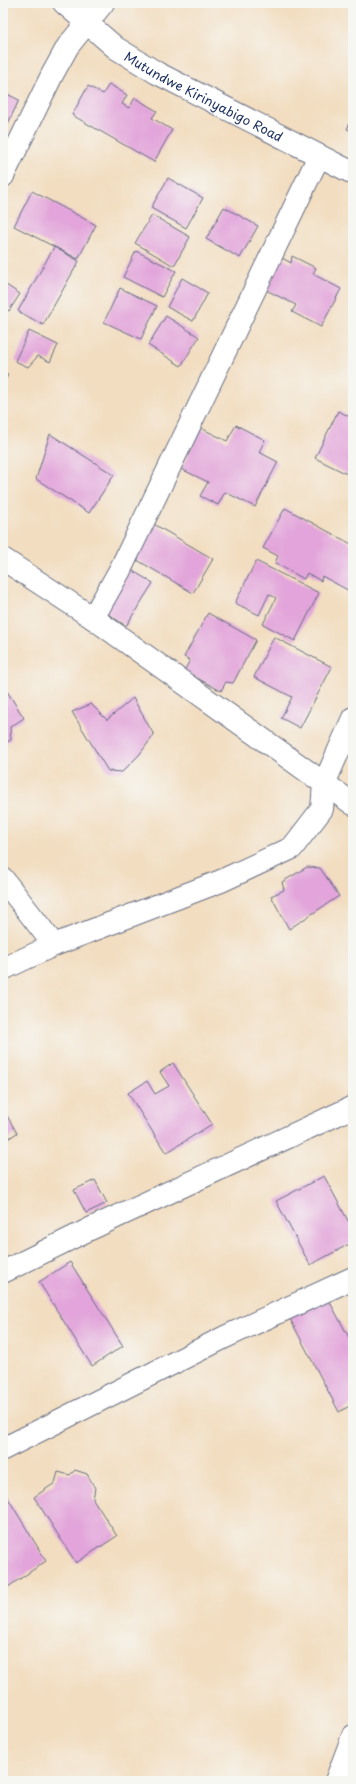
<svg xmlns="http://www.w3.org/2000/svg" width="356" height="1784" font-family="'Playpen Sans',sans-serif">
	<rect width="100%" height="100%" fill="#f6f6f2"/>
	<filter id="ink" filterUnits="userSpaceOnUse"><feTurbulence type="fractalNoise" baseFrequency=".025" numOctaves="2"/><feDisplacementMap in="SourceGraphic" scale="8" xChannelSelector="R" yChannelSelector="G"/><feConvolveMatrix kernelMatrix="1 2 1 2 8 2 1 2 1" color-interpolation-filters="sRGB"/></filter>
	<filter id="wash" filterUnits="userSpaceOnUse"><feTurbulence type="fractalNoise" baseFrequency=".012" numOctaves="4" result="noise"/><feDisplacementMap in="SourceGraphic" scale="16" xChannelSelector="R" yChannelSelector="G"/><feGaussianBlur stdDeviation="0.9" result="paint"/><feColorMatrix in="noise" values="0 0 0 0 0 0 0 0 0 0 0 0 0 0 0 0 0 1.4 0 .05"/><feComposite in="paint" operator="in"/></filter>
	<g filter="url(#wash)">
		<rect width="100%" height="100%" fill="#f2ddc0"/>
		<g id="blocks">
			<path fill="#e2a4da" d="M109 84 127 95 122 104 129 108 135 98 157 111 152 118 172 130 154 162 72 115 88 86 103 94Z
				M3 92 19 100 3 134Z
				M353 116V132L347 129Z
				M168 178 203 198 186 228 151 208Z
				M32 191 96 225 78 259 14 226Z
				M224 207 258 226 240 258 206 239Z
				M152 215 190 237 174 266 135 243Z
				M54 247 79 261 43 325 18 311Z
				M136 251 176 271 162 297 123 277Z
				M292 256 316 268 313 274 341 289 321 327 292 312 296 305 266 290 282 258 291 263Z
				M182 278 208 293 193 321 167 307Z
				M3 283 20 294 9 311 3 307Z
				M120 288 157 306 141 339 104 322Z
				M166 316 199 337 181 366 148 345Z
				M29 331 58 345 50 362 38 356 28 367 15 361Z
				M3 372 8 375 3 384Z
				M338 411 353 418V477L315 458Z
				M236 425 265 440 259 452 278 462 255 507 225 492 218 505 200 496 208 482 181 469 201 428 227 441Z
				M50 434 114 475 89 513 36 479Z
				M285 508 353 545V593L322 576 321 581 307 573 304 579 275 563 278 556 263 548Z
				M152 523 213 559 193 593 132 557Z
				M256 561 319 593 295 641 263 624 276 598 269 594 259 615 235 603Z
				M128 568 153 583 126 626 102 610Z
				M208 613 256 640 233 683 226 682 221 691 184 671 190 660 184 657Z
				M274 637 332 667 300 728 281 718 292 697 254 677Z
				M3 685 24 718 10 727 11 740 3 744Z
				M133 698 154 735 139 755 122 772 108 771 72 712 91 704 107 720Z
				M307 867 320 868 339 896 289 929 271 896 284 890 282 882Z
				M173 1063 212 1124 166 1153 128 1093 147 1081 155 1094 169 1086 160 1072Z
				M3 1109 17 1133 3 1142Z
				M324 1176 353 1230V1242L310 1265 276 1201Z
				M95 1180 107 1203 86 1213 74 1190Z
				M70 1262 123 1346 92 1366 39 1282Z
				M326 1295 353 1345V1404L339 1412 287 1313Z
				M75 1470 87 1474 95 1488 93 1499 117 1536 76 1563 34 1497 55 1483 58 1472 70 1475Z
				M3 1490 46 1561 8 1587 3 1580V1568L8 1564 3 1557Z"/>
		</g>
	</g>
	<g filter="url(#ink)">
		<use href="#blocks" fill-opacity="0" stroke="#666c80" stroke-width="1"/>
		<g fill="none" stroke-linecap="round" stroke-linejoin="round">
			<defs>
				<g id="minor">
					<path id="s1" d="M64 3 116 48 157 73 353 173"/>
					<path d="M3 176 52 75 68 46 103 3"/>
					<path d="M3 559 93 618 353 804"/>
					<path d="M93 618 120 570 319 156"/>
					<path d="M3 879 54 945"/>
					<path d="M3 969 54 945 221 881 292 848 322 809 324 784 353 718"/>
					<path d="M3 1272 90 1229 353 1107"/>
					<path d="M3 1449 225 1337 353 1278"/>
					<path d="M336 1781 353 1736"/>
				</g>
			</defs>
			<use href="#minor" stroke="#666c80" stroke-width="24"/>
			<use href="#minor" stroke="#fff" stroke-width="22"/>
		</g>
	</g>
	<g text-anchor="middle" dominant-baseline="central" stroke-width="3.5" stroke-linejoin="round" paint-order="stroke">
		<g font-size="13" fill="#1b2f5e" stroke="#f6f6f2">
			<text stroke="none"><textPath href="#s1" startOffset="169">Mutundwe Kirinyabigo Road</textPath></text>
		</g>
	</g>
	<rect width="356" height="1784" fill="none" stroke="#f6f6f2" stroke-width="16"/>
</svg>
